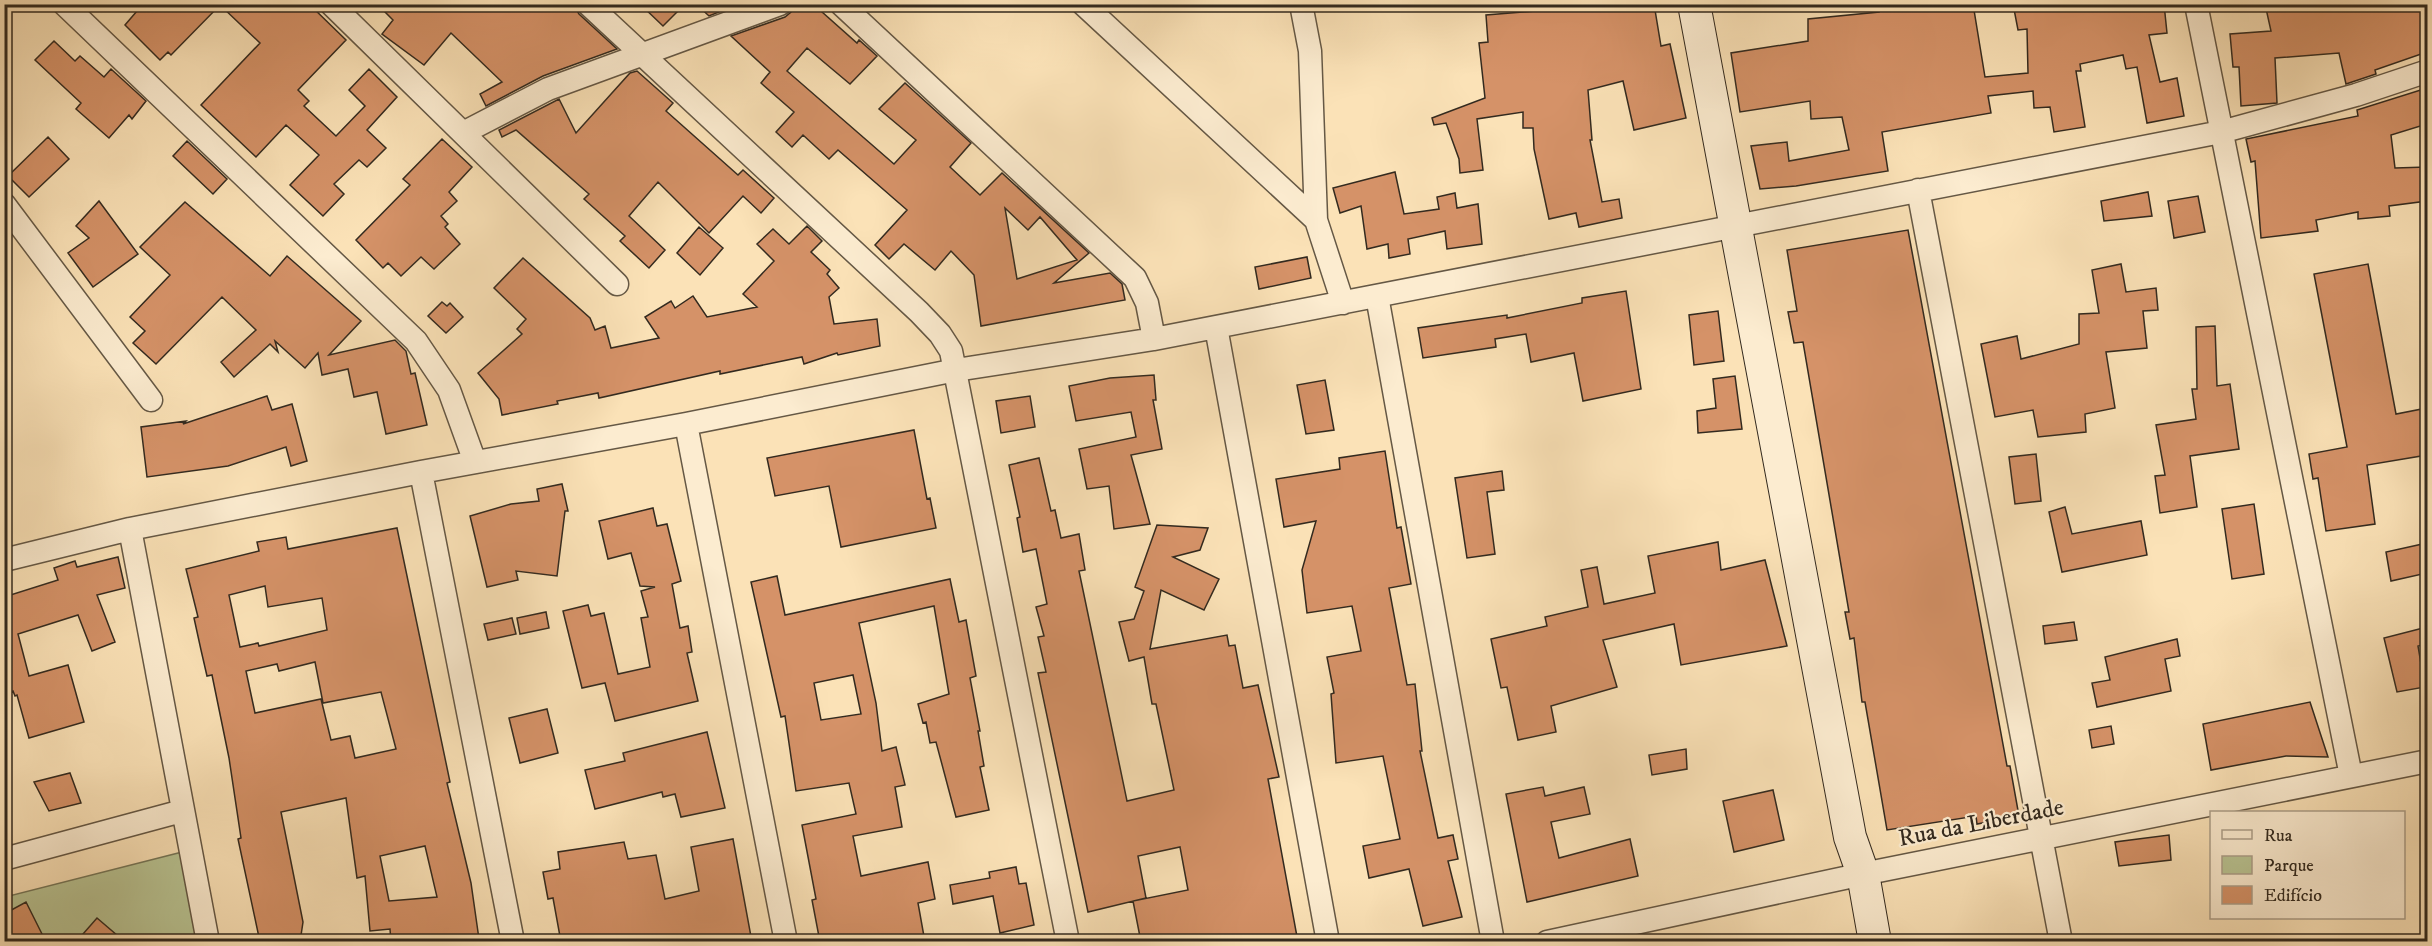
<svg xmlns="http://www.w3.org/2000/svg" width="2432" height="946" font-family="'IM FELL DW Pica',serif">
	<rect width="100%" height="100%" fill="#fbe2b7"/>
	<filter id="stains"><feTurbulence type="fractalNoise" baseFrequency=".00333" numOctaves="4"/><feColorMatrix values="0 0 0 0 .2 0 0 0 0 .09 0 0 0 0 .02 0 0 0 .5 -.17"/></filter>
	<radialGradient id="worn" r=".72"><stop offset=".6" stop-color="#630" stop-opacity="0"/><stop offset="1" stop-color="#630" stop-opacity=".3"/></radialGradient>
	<path fill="#b9c493" stroke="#767759" stroke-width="1.5" d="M190 850 202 941 5 942V897Z"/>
	<path fill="#d59268" stroke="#332a1f" stroke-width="1.5" fill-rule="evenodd" d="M143 4H309L346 40 298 90 309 101 304 106 336 136 365 106 349 90 369 69 397 97 367 130 386 148 367 167 359 160 334 184 344 194 323 216 290 185 319 155 286 125 256 157 201 105 260 43 220 5 171 55 168 52 160 60 125 25Z
		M377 4H573L579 14 617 49 543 76 486 106 480 94 502 82 451 33 424 65 382 34 393 20Z
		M640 4H685L663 26Z
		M696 4H739L709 16Z
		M793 4H813L857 43 859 40 877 56 850 84 807 48 787 71 894 164 916 140 879 109 905 83 971 143 950 167 980 195 1002 173 1089 253 1054 283 1110 273 1122 284 1125 300 981 326 974 275 951 251 935 270 904 244 889 259 875 245 907 210 838 150 829 159 803 135 792 147 776 132 794 112 761 83 770 72 731 36 785 17 791 12ZM1005 208 1028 230 1040 217 1077 260 1017 279Z
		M1547 4H1654L1661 46 1670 44 1686 118 1634 130 1623 81 1588 90 1592 140H1590L1602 202 1619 199 1622 218 1579 227 1576 213 1549 219 1534 149 1533 128H1523V112L1477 119 1483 170 1460 173 1459 159 1446 123 1434 125 1432 118 1485 98 1479 43 1488 42 1486 15 1547 10Z
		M1878 4H1973L1985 77 2028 73 2027 29 2018 30 2013 4H2164L2167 33 2149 35 2160 82 2177 78 2184 116 2147 123 2137 67 2126 69 2123 55 2080 64 2081 71H2076L2085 127 2054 132 2050 107 2034 108 2033 91 1988 96 1991 113 1882 132 1888 171 1796 186 1760 189 1751 146 1787 142 1789 161 1849 150 1842 117 1811 119 1810 101 1740 112 1731 53 1808 41V19L1879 12Z
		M2265 4H2427V52L2375 70 2376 74 2346 84 2339 53 2275 58 2277 103 2241 106 2239 67H2233L2230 34 2271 31Z
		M54 41 75 61 80 56 104 77 111 69 146 101 132 119 129 115 109 138 76 109 81 103 35 60Z
		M637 71 673 103 666 111 738 175 743 170 774 198 761 213 743 196 709 233 658 182 629 216 665 250 649 268 620 241 625 236 584 199 589 194 516 130 502 137 499 130 559 99 576 133 630 73Z
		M2427 88V124L2391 135 2395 168 2427 167V201L2389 206 2390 216 2358 219V212L2316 220 2318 231 2261 238 2255 161 2251 162 2246 139 2358 116 2357 110Z
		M48 137 69 159 29 197 8 176Z
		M442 139 472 167 449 192 457 201 441 216 448 224 445 227 460 244 434 269 421 257 401 276 388 263 383 268 356 240 410 185 403 179Z
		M187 141 227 179 213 194 173 156Z
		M1395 172 1404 214 1439 209 1437 197 1455 193 1457 208 1478 204 1482 244 1447 249 1445 231 1408 239 1410 254 1389 258 1388 244 1367 249 1361 206 1340 213 1333 188Z
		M2148 192 2152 216 2104 221 2101 201Z
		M2198 196 2205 232 2174 238 2168 201Z
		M99 201 138 254 93 287 68 253 89 238 76 226Z
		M185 202 270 276 287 256 361 321 329 355 395 340 406 351 411 374 415 373 427 425 386 434 377 392 354 397 348 369 322 375 318 353 305 368 275 341 278 352 270 344 234 377 221 362 256 330 222 297 156 364 133 343 145 331 130 317 170 275 140 247Z
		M807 226 822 241 811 252 830 270 827 274 839 288 829 297 834 324 877 319 880 346 838 355 837 353 804 364 802 357 720 374V371L599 398 598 393 557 401 558 404 502 415 499 399 478 373 522 334 517 329 526 319 494 288 523 258 590 318 595 330 605 326 611 348 659 338 645 317 671 301 675 308 693 296 707 317 757 307 743 294 774 261 757 244 773 229 789 244Z
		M699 227 723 248 700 275 677 253Z
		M1908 230 2007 766H2010L2019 816 1977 824 1976 816 1887 830 1865 702H1862L1854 638 1850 639 1845 612H1849L1803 342 1794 343 1788 312 1797 311 1787 250Z
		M1307 257 1311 278 1259 289 1255 267Z
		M2121 264 2126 292 2156 288 2158 310 2143 311 2147 348 2106 352 2115 408 2085 414 2086 432 2038 437 2033 410 1995 417 1981 344 2017 336 2021 359 2079 344V314L2099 313 2092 270Z
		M2368 264 2396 414 2427 408V455L2367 465 2375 524 2326 531 2318 478 2313 479 2309 454 2347 447 2314 274Z
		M1626 291 1641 389 1583 401 1574 353 1531 362 1526 334 1495 339 1496 347 1423 358 1418 328 1507 315V318L1582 303V298Z
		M442 302 447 306 450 303 463 317 446 333 428 316Z
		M1718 311 1724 361 1694 365 1689 315Z
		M2215 326 2217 386 2230 384 2239 449 2190 456 2197 507 2160 513 2155 476 2165 475 2156 425 2196 419 2192 389H2197L2196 327Z
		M1154 375 1156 400H1153L1162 449 1131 455 1150 524 1114 529 1109 486 1087 489 1079 449 1136 437 1131 412 1076 421 1069 386 1110 378Z
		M1735 376 1742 429 1698 433 1697 411 1716 408 1713 379Z
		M1325 380 1334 430 1306 434 1297 385Z
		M267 396 272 410 292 404 307 461 291 466 286 447 228 466 147 477 141 427 186 421 183 424Z
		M1030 396 1035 427 1001 433 996 401Z
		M914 430 927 499 930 498 936 528 841 547 829 486 775 496 767 458Z
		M1385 451 1397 528 1401 527 1411 584 1389 588 1407 685 1415 684 1422 751H1420L1438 838 1453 835 1458 859 1448 861 1462 917 1423 926 1409 869 1369 878 1363 846 1400 839 1383 756 1336 763 1331 694 1334 693 1327 657 1361 651 1352 606 1307 613 1302 570 1316 521 1284 527 1276 479 1340 469 1339 458Z
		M2036 454 2041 501 2015 504 2009 457Z
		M1039 458 1051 511 1055 510 1061 538 1079 534 1085 570 1079 571 1127 801 1174 790 1156 704H1152L1144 657 1129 661 1119 622 1134 619 1144 591 1135 587 1157 525 1208 528 1200 550 1173 557 1219 579 1204 610 1161 590 1150 649 1227 635 1229 646 1235 645 1243 688 1258 685 1279 777 1268 779 1298 942H1141L1133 901 1188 890 1180 847 1138 856 1146 898 1088 912 1038 673 1046 672 1038 637 1044 636 1036 607 1047 604 1036 549 1023 552 1017 518 1020 517 1009 465Z
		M1502 471 1504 490 1487 492 1495 554 1467 558 1455 478Z
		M562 484 568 511H565L557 576 516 571 518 580 487 587 470 516 511 504 539 501 537 489Z
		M2254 504 2264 574 2232 579 2222 509Z
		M2065 507 2072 534 2141 521 2147 555 2062 572 2049 512Z
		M653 508 657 526 667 524 681 581 672 584 680 628 688 626 692 652 687 653 698 701 615 721 605 683 582 688 563 611 588 605 591 616 604 613 618 674 650 667 641 618 648 617 641 591 655 587 640 586 631 553 608 559 599 521Z
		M397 528 450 782 447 783 471 883 479 939 459 942H391L390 929 370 931 365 876 357 878 346 798 281 812 303 922 300 942H260L238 839 241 838 229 758 212 675 207 676 201 650 194 618 198 617 186 569 259 551 257 542 286 537 288 549ZM265 586 268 607 322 598 327 630 259 646 258 643 240 647 229 595ZM315 662 323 703 381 692 396 749 355 758 350 736 331 740 321 699 255 713 246 671 277 664 279 671ZM425 846 437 897 389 901 380 856Z
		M1718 542 1721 570 1765 560 1787 646 1681 665 1674 624 1603 640 1617 687 1551 706 1556 732 1518 740 1507 687 1501 688 1491 639 1547 626 1545 617 1588 607 1581 570 1597 567 1604 604 1655 593 1648 556Z
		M2427 543V573L2391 581 2386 552Z
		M118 557 125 588 97 595 115 642 92 651 78 615 18 634 29 676 68 665 84 722 29 738 17 695 15 696 13 691 4 695V597L58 580 54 568 75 561 77 567Z
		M777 576 785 615 950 579 959 622 966 620 976 676 970 678 980 731H978L984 766 980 767 989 810 956 817 936 742 930 743 926 722 923 723 918 704 949 694 934 606 859 623 876 703 882 751 896 747 905 785 895 787 902 827 853 836 861 876 928 862 935 899 918 903 925 942H820L812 900 816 899 802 825 856 814 849 783 796 791 785 716 781 717 751 582ZM853 675 861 714 821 720 814 683Z
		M546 612 549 628 520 634 517 618Z
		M512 618 516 634 488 640 484 624Z
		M2074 622 2077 640 2045 644 2043 626Z
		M2427 627V644L2418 646 2425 687 2397 692 2384 638Z
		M2177 639 2180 656 2165 659 2171 691 2097 707 2092 683 2110 680 2105 657Z
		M2310 702 2328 757 2286 756 2211 770 2203 724Z
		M547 709 558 753 520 763 509 718Z
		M2111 726 2114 744 2092 748 2089 730Z
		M707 732 725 808 681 817 675 794 663 797 662 792 595 809 585 770 625 761 623 753Z
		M1686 749 1687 769 1652 775 1649 755Z
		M70 773 81 803 49 811 34 782Z
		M1543 787 1545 796 1584 787 1590 814 1551 822 1559 858 1630 839 1638 876 1527 902 1506 794Z
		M1773 790 1784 840 1734 852 1723 801Z
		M2169 835 2171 860 2119 866 2115 842Z
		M733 839 752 942H561L553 898 548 899 543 872 560 869 558 852 624 842 628 859 656 855 665 899 699 891 691 847Z
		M1016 867 1019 884 1026 883 1034 925 1000 933 993 896 953 904 950 885 990 878 989 872Z
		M26 902 46 942H4V914Z
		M97 918 125 942H76Z"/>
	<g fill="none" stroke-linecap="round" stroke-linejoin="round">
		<defs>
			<path id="minor" d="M64 4 416 341 449 390 475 462
				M331 4 617 284
				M588 4 919 312 940 334 951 351 1068 942
				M841 4 1135 278 1147 303 1154 339
				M1083 4 1316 220 1343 303
				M1301 4 1310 51 1316 220
				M2196 4 2351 776
				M463 133 548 89 780 4
				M1918 190 2061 942
				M4 204 151 400
				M1377 296 1493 942
				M1216 327 1328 942
				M686 424 786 942
				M421 472 513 942
				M130 529 208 942
				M4 560 130 529 421 472 686 424 956 370 1154 339 2221 132 2356 95 2428 71
				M4 859 182 811
				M1547 942 1863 874 2428 761"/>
			<path id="secondary" d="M1694 4 1850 837 1863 874 1875 942"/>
		</defs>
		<use href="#minor" stroke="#655845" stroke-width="25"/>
		<use href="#secondary" stroke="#332a1f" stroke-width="34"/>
		<use href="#minor" stroke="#fcecd0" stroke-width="22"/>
		<use href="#secondary" stroke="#fcecd0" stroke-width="32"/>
	</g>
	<g text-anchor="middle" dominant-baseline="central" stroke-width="4.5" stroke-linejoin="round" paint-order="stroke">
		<g font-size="24" fill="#332a1f" stroke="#fcecd0">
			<text transform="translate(1981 823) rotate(-11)">Rua da Liberdade</text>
		</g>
	</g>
	<rect width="2432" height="946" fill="none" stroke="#fbe2b7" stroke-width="24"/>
	<rect x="6" y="6" width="2420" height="934" fill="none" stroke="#332a1f" stroke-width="3"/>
	<rect x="12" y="12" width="2408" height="922" fill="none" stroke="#332a1f" stroke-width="1.5"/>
	<rect x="2210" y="811" width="195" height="108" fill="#fcecd0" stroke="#ac9e89" stroke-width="1.5"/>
	<rect x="2222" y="830" width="30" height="9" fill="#fcecd0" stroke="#ac9e89" stroke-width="1.5"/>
	<text x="2264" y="841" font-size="18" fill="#332a1f">Rua</text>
	<rect x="2222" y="856" width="30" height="18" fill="#b9c493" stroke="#ac9e89" stroke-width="1.5"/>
	<text x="2264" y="871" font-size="18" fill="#332a1f">Parque</text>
	<rect x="2222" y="886" width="30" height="18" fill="#d59268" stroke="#ac9e89" stroke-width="1.5"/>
	<text x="2264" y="901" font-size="18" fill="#332a1f">Edifício</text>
	<rect width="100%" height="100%" filter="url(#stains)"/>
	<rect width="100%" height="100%" fill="url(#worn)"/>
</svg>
